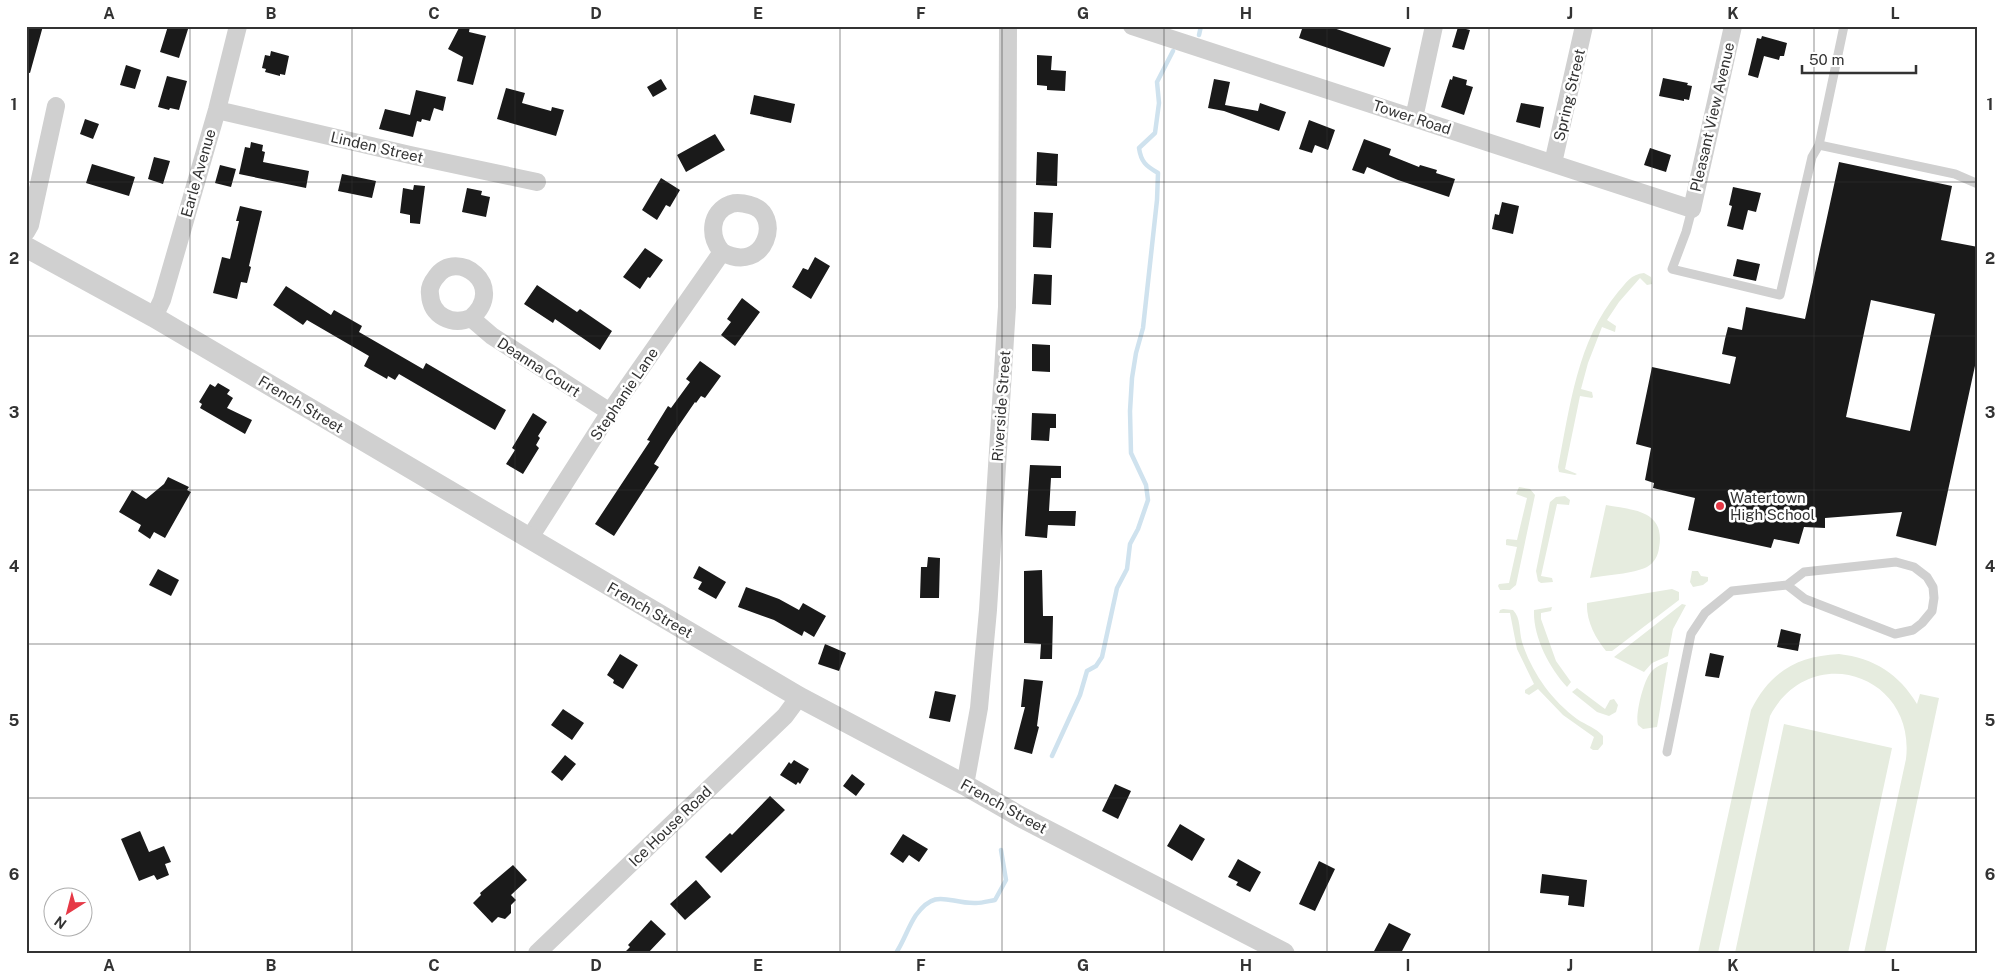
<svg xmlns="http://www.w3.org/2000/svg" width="2004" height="979" font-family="'Public Sans',sans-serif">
	<rect width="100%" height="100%" fill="#fff"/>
	<path fill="#e6ecdf" d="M1644 273 1651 277 1652 284 1647 285 1640 278 1619 302 1607 320 1616 326 1615 332 1602 327 1588 363 1581 389 1592 392 1593 397 1592 398 1580 396 1565 469 1577 474 1575 475 1559 472 1558 467C1570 407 1577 341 1618 292 1626 283 1631 274 1644 273Z
		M1519 487 1530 489 1535 495 1516 585 1510 590H1500L1498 586 1499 584 1509 583 1517 547 1506 545V540L1507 539 1517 540 1527 498 1516 494Z
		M1565 496 1570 500 1569 505 1557 504 1541 576 1552 578 1553 582 1541 583 1538 581 1536 571 1550 502 1556 497Z
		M1606 505C1633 510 1666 510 1659 548 1658 556 1654 563 1647 567 1633 574 1606 575 1590 578Z
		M1692 571H1698L1701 576 1708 577V581L1703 585 1693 587 1690 582Z
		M1672 589 1679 592V600L1612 651H1606C1595 638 1586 620 1587 603Z
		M1682 604 1686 605 1673 629 1668 656 1652 663 1644 672 1614 657Z
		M1552 607 1551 611 1541 613V619L1556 661 1571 682 1567 687C1549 667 1533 637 1534 610Z
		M1503 609 1513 610C1521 618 1519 631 1522 642 1527 658 1535 673 1545 687 1554 699 1565 710 1577 719 1586 725 1596 728 1603 736V744L1598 750H1593L1590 748 1594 737 1563 715 1538 689 1529 695 1525 693V690L1534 684 1517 649 1510 613H1499L1500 610Z
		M1839 654C1874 658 1899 674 1917 704L1920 694 1939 698 1885 953H1864L1906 759C1916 674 1810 640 1770 716L1718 953H1698L1751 710C1770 672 1797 656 1839 654Z
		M1668 662 1657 727 1643 729 1638 725C1635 715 1643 684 1649 675 1653 668 1661 664 1668 662Z
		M1577 688 1605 709 1610 700 1614 699 1618 705 1616 712 1609 716 1597 712 1572 692Z
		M1784 724 1892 748 1848 953H1735Z"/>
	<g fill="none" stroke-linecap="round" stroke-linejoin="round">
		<path stroke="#cfe2ee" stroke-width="4.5" d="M1199 35 1201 26
			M1052 756 1080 695 1087 671 1096 666 1102 657 1117 588 1127 569 1130 544 1138 529 1148 500 1146 485 1131 453 1130 411 1132 378 1136 353 1143 328 1157 200 1158 173C1146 166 1141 162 1139 148L1155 133 1159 103 1157 82 1173 51
			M896 953C904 941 908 927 916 915 937 887 948 904 976 903 982 903 989 901 995 900L1006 880 1001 850"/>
	</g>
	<path fill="#1a1a1a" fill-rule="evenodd" d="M26 26H43L30 73 26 72Z
		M168 26H189L179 58 160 52Z
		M460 26H470L469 32 486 36 473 85 457 81 463 57 448 49Z
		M1303 26H1328L1391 48 1384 67 1299 38Z
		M1458 27 1470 30 1464 50 1452 47Z
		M1762 36 1787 43 1784 56H1780L1779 60 1764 56 1758 78 1748 75 1757 38 1761 39Z
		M271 51 289 56 285 75 280 74V76L265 72 266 69 262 68 265 55 270 56Z
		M1037 55 1052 56 1051 70 1066 71 1065 91 1047 90V86L1037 85Z
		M126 65 141 70 135 89 120 85Z
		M167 76 187 81 179 110 170 108 169 110 158 107Z
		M1453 76 1467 80 1466 85 1473 87 1464 115 1441 107 1450 79 1452 80Z
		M1663 78 1688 83 1687 85 1692 86 1689 100 1684 99V101L1659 96Z
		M661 79 667 89 653 97 647 87Z
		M1214 79 1230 82 1225 105 1258 111 1260 103 1286 112 1279 131 1224 111 1208 108Z
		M506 88 525 93 522 103 551 111 552 107 564 110 556 136 497 119Z
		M416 90 446 97 443 111 434 108 430 121 422 119 421 122 417 121 413 137 379 129 385 109 410 115Z
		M754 95 795 104 791 123 750 114Z
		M1521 103 1544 107 1540 128 1516 122Z
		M85 119 99 124 93 139 80 134Z
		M1309 120 1335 130 1328 150 1315 145 1312 153 1299 149Z
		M715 134 725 150 686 172 677 155Z
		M1364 139 1391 149 1389 155 1419 167 1420 165 1437 170 1436 173 1455 179 1449 197 1398 180 1367 167 1364 174 1352 170Z
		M251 142 263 145 262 151 265 152 263 162 309 171 306 188 239 174 245 147 250 148Z
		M1650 148 1671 155 1666 172 1644 165Z
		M1037 152 1058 154 1057 186 1036 185Z
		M154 157 170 161 163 184 148 179Z
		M1839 162 1952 186 1941 240 1978 247V352L1936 546 1896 536 1902 512 1825 518V528L1804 527 1799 544 1774 539 1771 548 1688 530 1695 498 1653 488 1654 483 1645 480 1651 448 1636 444 1652 367 1730 384 1736 357 1722 354 1725 339 1728 327 1742 330 1746 307 1805 319ZM1871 300 1935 314 1910 431 1846 417Z
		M92 164 135 177 129 196 86 183Z
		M220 165 236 169 231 187 215 183Z
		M342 174 376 181 372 198 338 191Z
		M661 178 680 190 670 207 666 205 657 220 642 210Z
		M414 185 425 186 420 224 410 223V215L400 213 403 188 413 190Z
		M1733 187 1761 193 1756 212 1748 210 1743 230 1727 226 1732 206 1729 205Z
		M467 188 482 191 481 195 490 197 486 217 462 212Z
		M1502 202 1519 206 1513 234 1492 229 1495 214 1499 215Z
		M240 206 262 211 249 266 251 267 247 283 241 282 237 299 213 293 222 257 230 259 239 221H236Z
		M1034 212 1053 213 1051 248 1033 247Z
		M645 248 663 260 650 278 648 277 640 289 623 277Z
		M815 257 830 266 811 299 792 287 803 268 808 270Z
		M1737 259 1760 264 1756 281 1733 276Z
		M1034 274 1052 275 1051 305 1032 304Z
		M537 285 577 312 580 309 612 331 600 350 555 319 553 323 524 304Z
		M286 286 331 315 334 310 362 326 359 332 423 369 426 363 506 410 495 430 399 374 395 380 388 376 387 379 364 366 369 356 307 320 303 325 273 305Z
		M742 298 760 312 735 346 721 335 731 322 727 319Z
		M1032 344 1050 345V372L1032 371Z
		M700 361 721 376 705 398 701 396 696 403 695 402 671 437 654 464 659 467 614 536 595 524 650 441 647 440 668 406 671 408 690 382 686 379Z
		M218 383 230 390 227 394 233 398 227 408 252 420 245 434 200 408 202 404 199 402 210 384 215 387Z
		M533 413 547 422 538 436 540 438 536 445 539 448 523 474 506 464 515 450 512 448Z
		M1032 413 1056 414V428H1050L1049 441 1031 440Z
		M1030 465 1061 466V478H1051L1049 511H1076L1075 526 1048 525 1047 538 1025 536Z
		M168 477 189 487 187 490 191 492 165 538 154 532 150 539 138 531 141 525 119 512 132 490 146 499 164 484Z
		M928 557 940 558 939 598H920L921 567H927Z
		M699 566 726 582 716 599 698 589 702 582 693 578Z
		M158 569 179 580 171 596 149 585Z
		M1042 570 1043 616H1053L1052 659H1040L1041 644 1024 643V571Z
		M746 587 779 599 799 610 803 603 826 616 814 637 804 631 802 636 774 620 738 607Z
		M1781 629 1801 634 1798 651 1777 647Z
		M825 644 846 653 839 671 818 664Z
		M1710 653 1724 656 1719 678 1705 676Z
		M620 654 638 665 623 689 613 683 614 680 607 675Z
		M1024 679 1043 681 1037 726 1039 727 1032 754 1014 749 1025 707H1021Z
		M935 691 956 695 950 722 929 718Z
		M563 709 584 723 572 740 551 725Z
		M565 755 576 764 562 781 551 772Z
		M794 760 809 769 800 784 798 782 796 785 780 775 789 762 791 764Z
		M852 774 865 784 856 796 843 786Z
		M1115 784 1131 791 1118 819 1102 811Z
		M770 796 785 810 721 873 705 857 730 833 732 835Z
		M1180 824 1205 839 1192 861 1167 846Z
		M140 831 149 852 164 846 171 862 165 864 169 875 157 880 154 875 139 881 121 839Z
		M903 834 928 849 919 862 909 855 903 863 890 854Z
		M1238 859 1261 872 1250 892 1236 885 1238 882 1228 877Z
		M1319 861 1335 869 1315 911 1299 904Z
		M513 865 527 880 511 895 516 900 511 905V913L505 919 498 917 492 923 473 903 481 895 480 893Z
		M1542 874 1587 880 1584 907 1568 905 1569 896 1540 893Z
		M696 880 711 897 685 920 670 904Z
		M651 920 666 934 648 953H624L630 947 628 945Z
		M1389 923 1411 934 1401 953H1373Z"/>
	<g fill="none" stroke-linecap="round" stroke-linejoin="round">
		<path stroke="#d0d0d0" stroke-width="9" d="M1819 145 1844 26
			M1692 209 1686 232 1672 269 1780 295 1812 157 1819 145 1955 174 1978 184
			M1667 752 1691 634 1705 613 1732 591 1787 585 1804 572 1896 562 1914 567 1927 577 1933 587 1934 598 1932 611 1922 623 1913 630 1895 634 1805 599 1787 585"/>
		<path stroke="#d0d0d0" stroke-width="18" d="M1132 26 1692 209 1733 26
			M217 110 410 155 537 182
			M1414 118 1434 26
			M1553 163 1584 26
			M26 232 30 225 56 106
			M154 317 162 300 217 110 238 26
			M471 318C452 326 431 316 430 294 429 288 432 282 436 277 457 247 508 286 471 318L492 336 610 412
			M529 539 610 412 722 252C709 237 709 212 731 204 737 202 743 203 750 205 784 213 766 276 722 252
			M965 785 979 708 988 610 1007 307 1008 26
			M537 953 785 716 799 697"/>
		<path stroke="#d0d0d0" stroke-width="21" d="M26 247 154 317 799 697 965 785 1019 816 1284 953"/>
	</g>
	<path fill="none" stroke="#333" stroke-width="1" stroke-opacity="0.55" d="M190 26V953M352 26V953M515 26V953M677 26V953M840 26V953M1002 26V953M1164 26V953M1327 26V953M1489 26V953M1652 26V953M1814 26V953M26 182H1978M26 336H1978M26 490H1978M26 644H1978M26 798H1978"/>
	<circle fill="#e63946" stroke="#fff" stroke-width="2" cx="1720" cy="506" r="5"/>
	<g text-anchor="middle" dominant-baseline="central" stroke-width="5" stroke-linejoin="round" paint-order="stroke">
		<g font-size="15" fill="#333" stroke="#fff">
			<text transform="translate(1569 95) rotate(-77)">Spring Street</text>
			<text transform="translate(1412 117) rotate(18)">Tower Road</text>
			<text transform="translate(1712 117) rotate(-77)">Pleasant View Avenue</text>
			<text transform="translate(377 147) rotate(13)">Linden Street</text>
			<text transform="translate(198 173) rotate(-74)">Earle Avenue</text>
			<text transform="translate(539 367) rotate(33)">Deanna Court</text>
			<text transform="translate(624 394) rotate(-56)">Stephanie Lane</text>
			<text transform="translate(301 404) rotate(31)">French Street</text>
			<text transform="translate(1001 406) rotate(-86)">Riverside Street</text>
			<text transform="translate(650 610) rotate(30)">French Street</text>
			<text transform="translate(1004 806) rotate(29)">French Street</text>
			<text transform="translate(670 826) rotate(-44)">Ice House Road</text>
		</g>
		<g font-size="15" fill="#333" stroke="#fff" text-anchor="start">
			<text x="1730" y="497">Watertown<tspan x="1730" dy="17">High School</tspan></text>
		</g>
	</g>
	<rect width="2004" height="979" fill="none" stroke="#ffffff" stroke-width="55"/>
	<g transform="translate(68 912) rotate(216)"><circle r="24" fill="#ffffff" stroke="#adadad"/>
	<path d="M0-4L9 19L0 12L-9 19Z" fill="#e63946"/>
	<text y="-8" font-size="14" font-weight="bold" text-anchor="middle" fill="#333333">N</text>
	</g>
	<path d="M1802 65v8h114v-8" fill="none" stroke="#333333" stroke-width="2.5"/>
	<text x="1809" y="65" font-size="15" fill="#333333" stroke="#ffffff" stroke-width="4" paint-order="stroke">50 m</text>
	<rect x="28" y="28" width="1948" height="924" fill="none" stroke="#333" stroke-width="2"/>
	<g font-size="16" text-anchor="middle" font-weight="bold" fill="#333">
		<text x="109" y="19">A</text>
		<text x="271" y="19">B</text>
		<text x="434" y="19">C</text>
		<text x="596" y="19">D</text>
		<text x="758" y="19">E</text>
		<text x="921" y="19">F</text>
		<text x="1083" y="19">G</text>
		<text x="1246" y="19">H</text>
		<text x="1408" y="19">I</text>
		<text x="1570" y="19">J</text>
		<text x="1733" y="19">K</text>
		<text x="1895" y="19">L</text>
		<text x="14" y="110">1</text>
		<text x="1990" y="110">1</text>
		<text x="14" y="264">2</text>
		<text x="1990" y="264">2</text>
		<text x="14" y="418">3</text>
		<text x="1990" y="418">3</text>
		<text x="14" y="572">4</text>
		<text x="1990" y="572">4</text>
		<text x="14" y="726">5</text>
		<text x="1990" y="726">5</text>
		<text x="14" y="880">6</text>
		<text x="1990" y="880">6</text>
		<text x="109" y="971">A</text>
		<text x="271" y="971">B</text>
		<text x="434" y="971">C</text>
		<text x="596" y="971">D</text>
		<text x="758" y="971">E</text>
		<text x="921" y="971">F</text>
		<text x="1083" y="971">G</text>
		<text x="1246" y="971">H</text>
		<text x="1408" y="971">I</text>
		<text x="1570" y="971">J</text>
		<text x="1733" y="971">K</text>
		<text x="1895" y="971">L</text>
	</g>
</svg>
